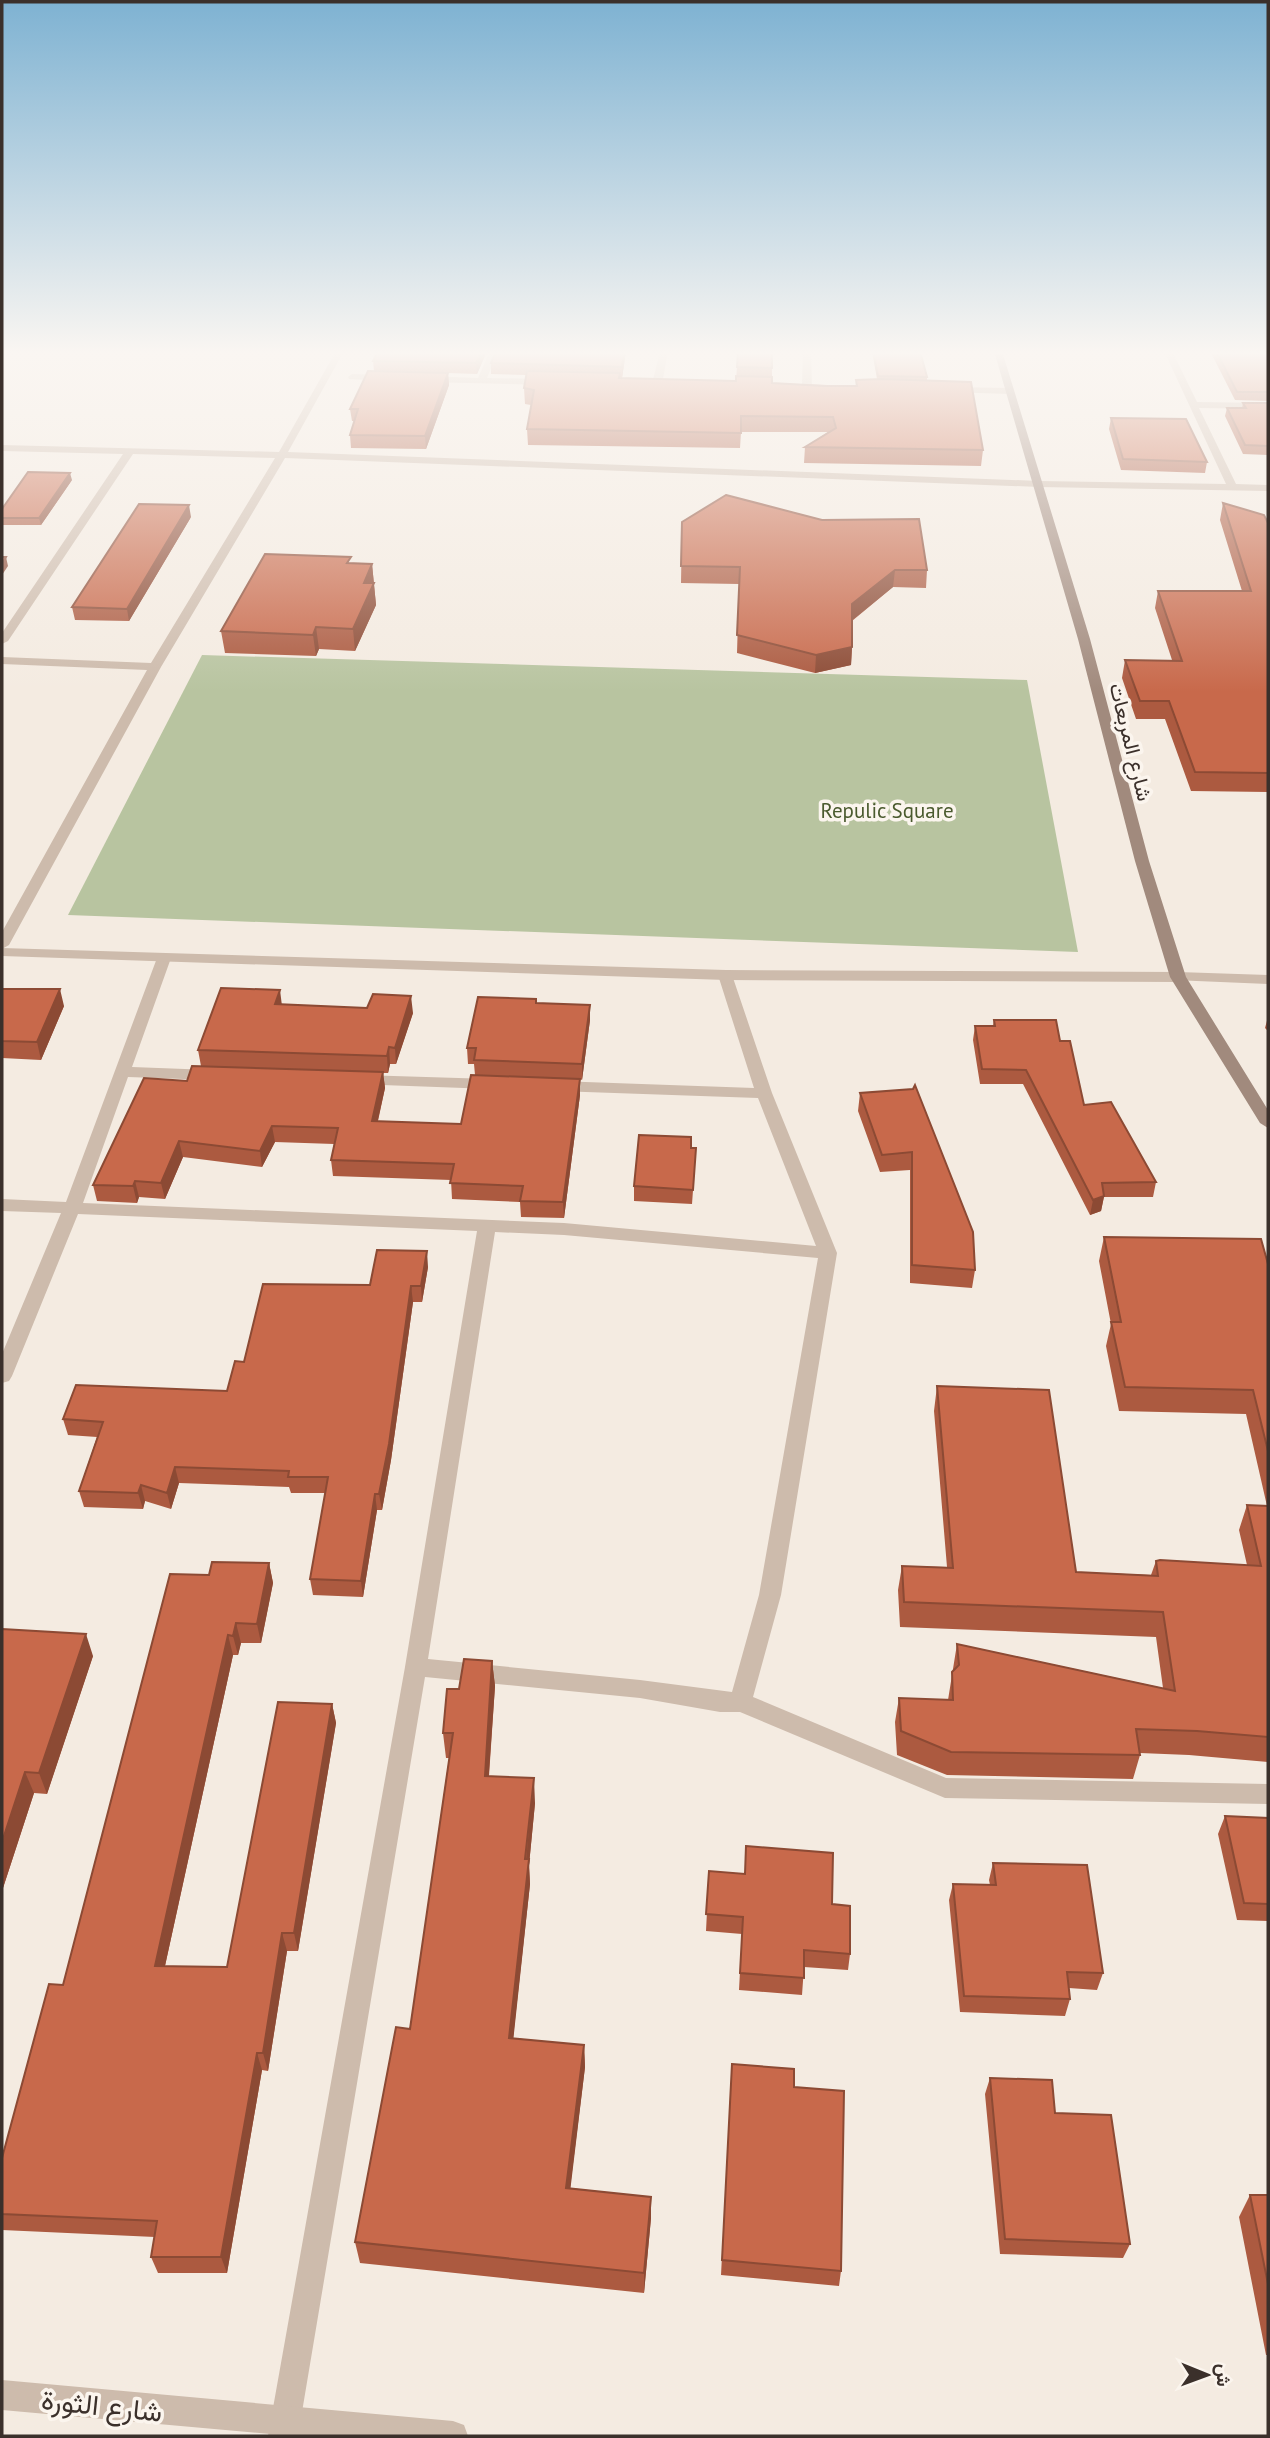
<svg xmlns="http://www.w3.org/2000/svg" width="1270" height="2438" font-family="'PT Sans',Vazirmatn,sans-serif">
	<rect width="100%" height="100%" fill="#f4ebe1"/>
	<path fill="#b8c4a0" d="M202 655 1027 680 1078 952 68 915Z"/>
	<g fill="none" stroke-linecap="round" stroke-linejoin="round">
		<path fill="#cdbbac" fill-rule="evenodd" d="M336 351H344L288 452 1039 481 1226 484 1164 351H1172L1197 402 1268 403V409L1199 408 1236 484 1268 485V491L1039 487 285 458 161 667 9 945 2 949V932L147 670 2 664V657L151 663 275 458 133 454 8 641 2 644V633L123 454 2 451V445L279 452Z
			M490 351H498L487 378 547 379 552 382 547 385 425 382 420 379 425 376 478 378Z
			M660 351H668L662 384 657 387 652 384Z
			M803 351H811L812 387 807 390 782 388V384H802Z
			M352 374 387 375 392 378 387 381 349 379 348 377Z
			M951 387 1009 388 1014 391 1009 394 948 392V388Z
			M164 954 171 958 132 1067 211 1070 219 1075 211 1080 128 1077 83 1203 564 1223 816 1246 758 1098 557 1091 549 1086 557 1081 754 1088 718 975 726 970 731 972 772 1093 837 1253 781 1595 753 1697 946 1778 1268 1784V1804L945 1798 740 1712H720L640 1698 425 1677 298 2436H268L405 1667 477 1231 78 1214 12 1376 9 1381 2 1383V1354L61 1213 2 1211V1199L66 1202 157 958ZM495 1232 564 1235 818 1258 759 1595 732 1692 640 1680 428 1659Z
			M1178 972 1268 975V984L1173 980 1170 977Z
			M361 1075 491 1079 499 1084 491 1089 355 1084 353 1080 355 1076Z"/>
		<path fill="#cdbbac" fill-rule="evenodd" d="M2 948 726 970 1178 972 1186 977 1178 982 726 980 2 956Z
			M2 2380 453 2421 464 2425 468 2436H293L2 2410Z"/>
		<path fill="#a18a7d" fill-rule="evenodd" d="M994 351H1002L1090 639 1149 861 1186 977 1268 1110V1128L1260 1123 1170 977 1135 861 1078 639Z"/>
	</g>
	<path fill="#ac5a40" d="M487 351 477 374 448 373 449 385 426 449 351 448 350 435 355 421H352L350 409 374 371 373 361Z
		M496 351H626L622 378H620L736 381 738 351H772V383L856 386V380L877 379 872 351H920L927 377V380L983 450 981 466 804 463 805 447 828 432H741L740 448 528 445 527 429 531 405 525 404 524 388 526 375 491 374V363Z
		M1210 351H1268V401L1235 400Z
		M1243 403H1268V455L1243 454 1225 416 1227 408H1242Z
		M1111 418 1207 462 1205 473 1121 470 1109 429Z
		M72 480 41 525H2V509Z
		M1223 503 1268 523V792L1191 791 1165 719H1136L1122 678 1125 660H1172L1155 608 1158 591H1242L1220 520Z
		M191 517 129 621 75 620 72 607Z
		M682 522 927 570 926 588 893 587 852 621V647L851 665 815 673 737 653 739 584 681 583Z
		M351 564H372L376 605 355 651 319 649 316 656 225 653 221 631Z
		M2 989 64 1006 41 1060 2 1058Z
		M536 999 537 1003 590 1005V1020L582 1080 580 1079V1095L564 1218 521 1217 520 1202 452 1199 451 1180 333 1176 331 1160 334 1144 275 1142 262 1167 183 1157 165 1199 139 1197 137 1203 97 1201 93 1185 201 1066 198 1050 282 1004 413 1013 396 1064H390L388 1073H383L385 1088 378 1121 461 1124 475 1075 474 1064H468L467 1048Z
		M1268 1017V1031L1265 1028Z
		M994 1020 1060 1041 1084 1105 1156 1182 1153 1197H1104L1101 1211 1090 1215 1023 1084H980L973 1040 975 1026H993Z
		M913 1089 975 1270 972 1288 910 1283V1170L880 1172 858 1111 860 1093Z
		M691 1148 695 1163 692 1204 634 1201V1186Z
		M1104 1237 1268 1264V1762L1189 1755 1140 1753V1755L1133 1779 947 1775 897 1755 895 1722 899 1698 948 1700 957 1644 1163 1688 1156 1637 900 1627 898 1590 902 1566 947 1567 934 1411 937 1386 1076 1572 1151 1575 1156 1561 1247 1565 1239 1530 1247 1505 1267 1506 1246 1414 1119 1411 1106 1346 1111 1324 1099 1261Z
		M428 1267 422 1302H413L391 1460 382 1510H377L363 1597 313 1595 310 1579 325 1493H291L289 1487 179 1483 171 1509 145 1501 143 1509 84 1507 79 1491 97 1437 68 1435 63 1419 227 1391 244 1362Z
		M269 1563 273 1583 261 1643H241L238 1655H233L165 1966 227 1967 332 1704 336 1723 298 1951H287L268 2071 262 2070 227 2273H158L151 2257 155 2237 2 2230V2158L209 1575Z
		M2 1629 93 1656 47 1794 34 1793 2 1891Z
		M492 1661 495 1686 489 1776 535 1803 529 1865 530 1884 513 2038 584 2045 585 2067 570 2188 651 2197V2218L644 2293 360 2263 355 2242 410 2029 449 1758H446L443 1733 459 1689Z
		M1225 1816 1268 1818V1921L1237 1920 1218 1834Z
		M993 1863 1103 1973 1097 1990 1069 1988 1070 1999 1065 2016 960 2012 949 1900 953 1884 990 1885 989 1880Z
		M709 1871 832 1904 850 1954 848 1970 804 1967 802 1995 739 1990 742 1934 706 1931Z
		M990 2078 1055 2113 1130 2244 1123 2258 1000 2254 985 2094Z
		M731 2080 794 2087 841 2271 839 2286 721 2275Z
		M1250 2195H1268V2355H1266L1239 2217Z"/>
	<path fill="#8c4a34" d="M482 351H487L477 374 476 363Z
		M624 351H626L622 378V367Z
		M448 373 449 385 426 449 425 436Z
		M70 473 72 480 41 525 39 518Z
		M189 505 191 517 129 621 127 609Z
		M6 557 8 566 2 575V564Z
		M372 564 376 605 355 651 353 629 364 583Z
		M895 570 893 587 850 622 852 604Z
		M316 627 319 649 316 656 313 635Z
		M852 647 851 665 815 673 816 655Z
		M60 989 64 1006 41 1060 37 1042Z
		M280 990 282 1006 275 1004Z
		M411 996 413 1013 396 1064 395 1048Z
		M590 1005V1020L582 1080V1064Z
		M389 1047 390 1064 388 1073 387 1056Z
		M383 1072 385 1088 374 1137 372 1121Z
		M580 1079V1095L564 1218 563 1202Z
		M272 1126 275 1142 262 1167 260 1151Z
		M179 1141 183 1157 165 1199 161 1183Z
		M135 1181 139 1197 137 1203 133 1186Z
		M1104 1196 1101 1211 1090 1215 1093 1200Z
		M427 1251 428 1267 422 1302 421 1286Z
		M411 1286 413 1302 391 1460 382 1510 379 1494Z
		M175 1467 179 1483 171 1509 167 1493Z
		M141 1485 145 1501 143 1509 138 1493Z
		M375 1494 377 1510 363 1597 361 1581Z
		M269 1563 273 1583 261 1643 257 1624Z
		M236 1623 241 1643 238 1655 233 1636Z
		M86 1634 93 1656 47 1794 39 1773Z
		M228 1635 233 1655 161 1984 155 1966Z
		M492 1661 495 1686 487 1800 485 1776Z
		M332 1704 336 1723 298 1951 294 1933Z
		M25 1772 34 1793 2 1891V1842Z
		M534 1778 535 1803 529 1865 530 1884 511 2061 509 2038Z
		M282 1933 287 1951 268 2071 263 2053Z
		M584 2045 585 2067 568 2209 566 2188Z
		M257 2053 262 2070 227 2273 221 2257Z
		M651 2197V2218L644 2293V2273Z"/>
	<path fill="#c8694b" stroke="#8c4a34" stroke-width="2" d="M378 351H482L476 363 373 361Z
		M496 351H624L622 367 491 363Z
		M738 351H772V368L737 367Z
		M873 351H920L927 377 878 376Z
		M1216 351H1268V392H1237Z
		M368 371 448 373 425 436 350 435 358 409H350Z
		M527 371 620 373 619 378 736 381V376L772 377V383L825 386H857L856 380 881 379 971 382 983 450 805 447 836 428 833 417 741 416V433L527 429 534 390 524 388Z
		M1243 403H1268V446L1245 445 1227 408H1246Z
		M1111 418 1186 419 1207 462 1123 459Z
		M28 472 70 473 39 518H2V509Z
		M726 495 822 520 919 519 927 570H895L852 604V647L816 655 737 635 740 567 681 566 682 522Z
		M1223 503 1264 515 1268 523V773L1195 772 1169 701H1140L1125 660 1182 661 1158 591H1251Z
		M139 504 189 505 127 609 72 607Z
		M265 554 351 557 347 563 372 564 364 583H374L353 629 316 627 313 635 221 631Z
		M2 557H6L2 564Z
		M221 988 280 990 275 1004 367 1008 373 994 411 996 395 1048 389 1047 387 1056 198 1050Z
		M2 989H60L37 1042 2 1041Z
		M478 997 536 999V1003L590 1005 582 1064 474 1060 476 1048H467Z
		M994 1020H1056L1060 1041H1070L1084 1105 1111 1102 1156 1182 1102 1183 1104 1196 1093 1200 1026 1070 982 1069 975 1026H995Z
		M192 1066 383 1072 372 1121 461 1124 471 1075 580 1079 563 1202 520 1201 523 1186 450 1183 454 1164 331 1160 338 1128 272 1126 260 1151 179 1141 161 1183 135 1181 133 1186 93 1185 144 1078 187 1081Z
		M915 1085 973 1232 975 1270 912 1265V1152L882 1155 860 1093 913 1089Z
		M639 1135 691 1137V1148H696L693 1190 634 1186Z
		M1104 1237 1261 1239 1268 1264V1451L1253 1390 1125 1387 1111 1322H1121Z
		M377 1250 427 1251 421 1286H411L389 1444 379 1494H375L361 1581 310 1579 328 1477H288L289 1471 175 1467 167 1493 141 1485 138 1493 79 1491 103 1422 63 1419 76 1385 227 1391 235 1361 244 1362 263 1284 370 1285Z
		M937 1386 1049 1390 1076 1572 1158 1576 1156 1561 1160 1560 1261 1566 1247 1505 1268 1506V1737L1197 1731 1136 1729 1140 1755 951 1752 901 1731 899 1698 953 1700 952 1672 959 1665 957 1644 1175 1691 1163 1612 904 1602 902 1566 953 1568Z
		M212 1562 269 1563 257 1624 236 1623 233 1636 228 1635 155 1966 227 1967 278 1702 332 1704 294 1933H282L263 2053H257L221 2257H151L157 2221 2 2214V2158L49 1984 63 1985 170 1574 209 1575Z
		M2 1629 86 1634 39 1773 25 1772 2 1842Z
		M464 1659 492 1661 485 1776 534 1778 525 1859H529L509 2038 584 2045 566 2188 651 2197 644 2273 355 2242 396 2027 410 2029 453 1733H443L447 1689H459Z
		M1225 1816 1268 1818V1904L1244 1903Z
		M746 1846 833 1853 832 1904 850 1906V1954L804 1950V1978L740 1973 743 1917 706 1914 709 1871 745 1874Z
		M993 1863 1087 1865 1103 1973 1067 1972 1070 1999 964 1996 953 1884 996 1885Z
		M732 2064 794 2069V2087L844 2091 841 2271 722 2260Z
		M990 2078 1052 2080 1055 2113 1111 2115 1130 2244 1005 2239Z
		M1250 2195H1268V2284Z"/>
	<linearGradient id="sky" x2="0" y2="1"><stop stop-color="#7eb2d2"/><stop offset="0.51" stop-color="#faf6f2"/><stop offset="1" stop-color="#faf6f2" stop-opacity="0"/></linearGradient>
	<rect width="1270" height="692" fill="url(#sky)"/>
	<g text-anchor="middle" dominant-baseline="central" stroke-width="7" stroke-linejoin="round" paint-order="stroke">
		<g font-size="21" fill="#3b302b" stroke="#fbf5ee">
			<text transform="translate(1131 742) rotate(76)">شارع المربعات</text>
		</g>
		<g font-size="21" fill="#4a5a2e" stroke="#fbf5ee">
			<text x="887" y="810">Repulic Square</text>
		</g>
		<g font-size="28" fill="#3b302b" stroke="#fbf5ee">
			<text transform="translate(102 2405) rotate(6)">شارع الثورة</text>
		</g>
	</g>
	<rect width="1270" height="2438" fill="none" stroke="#3b302b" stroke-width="7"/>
	<g transform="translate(1207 2375) rotate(91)" stroke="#fbf5ee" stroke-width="5" paint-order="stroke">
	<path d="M0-5L12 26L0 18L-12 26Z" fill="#3b302b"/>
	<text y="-10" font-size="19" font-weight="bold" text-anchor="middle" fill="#3b302b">ش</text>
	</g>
</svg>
